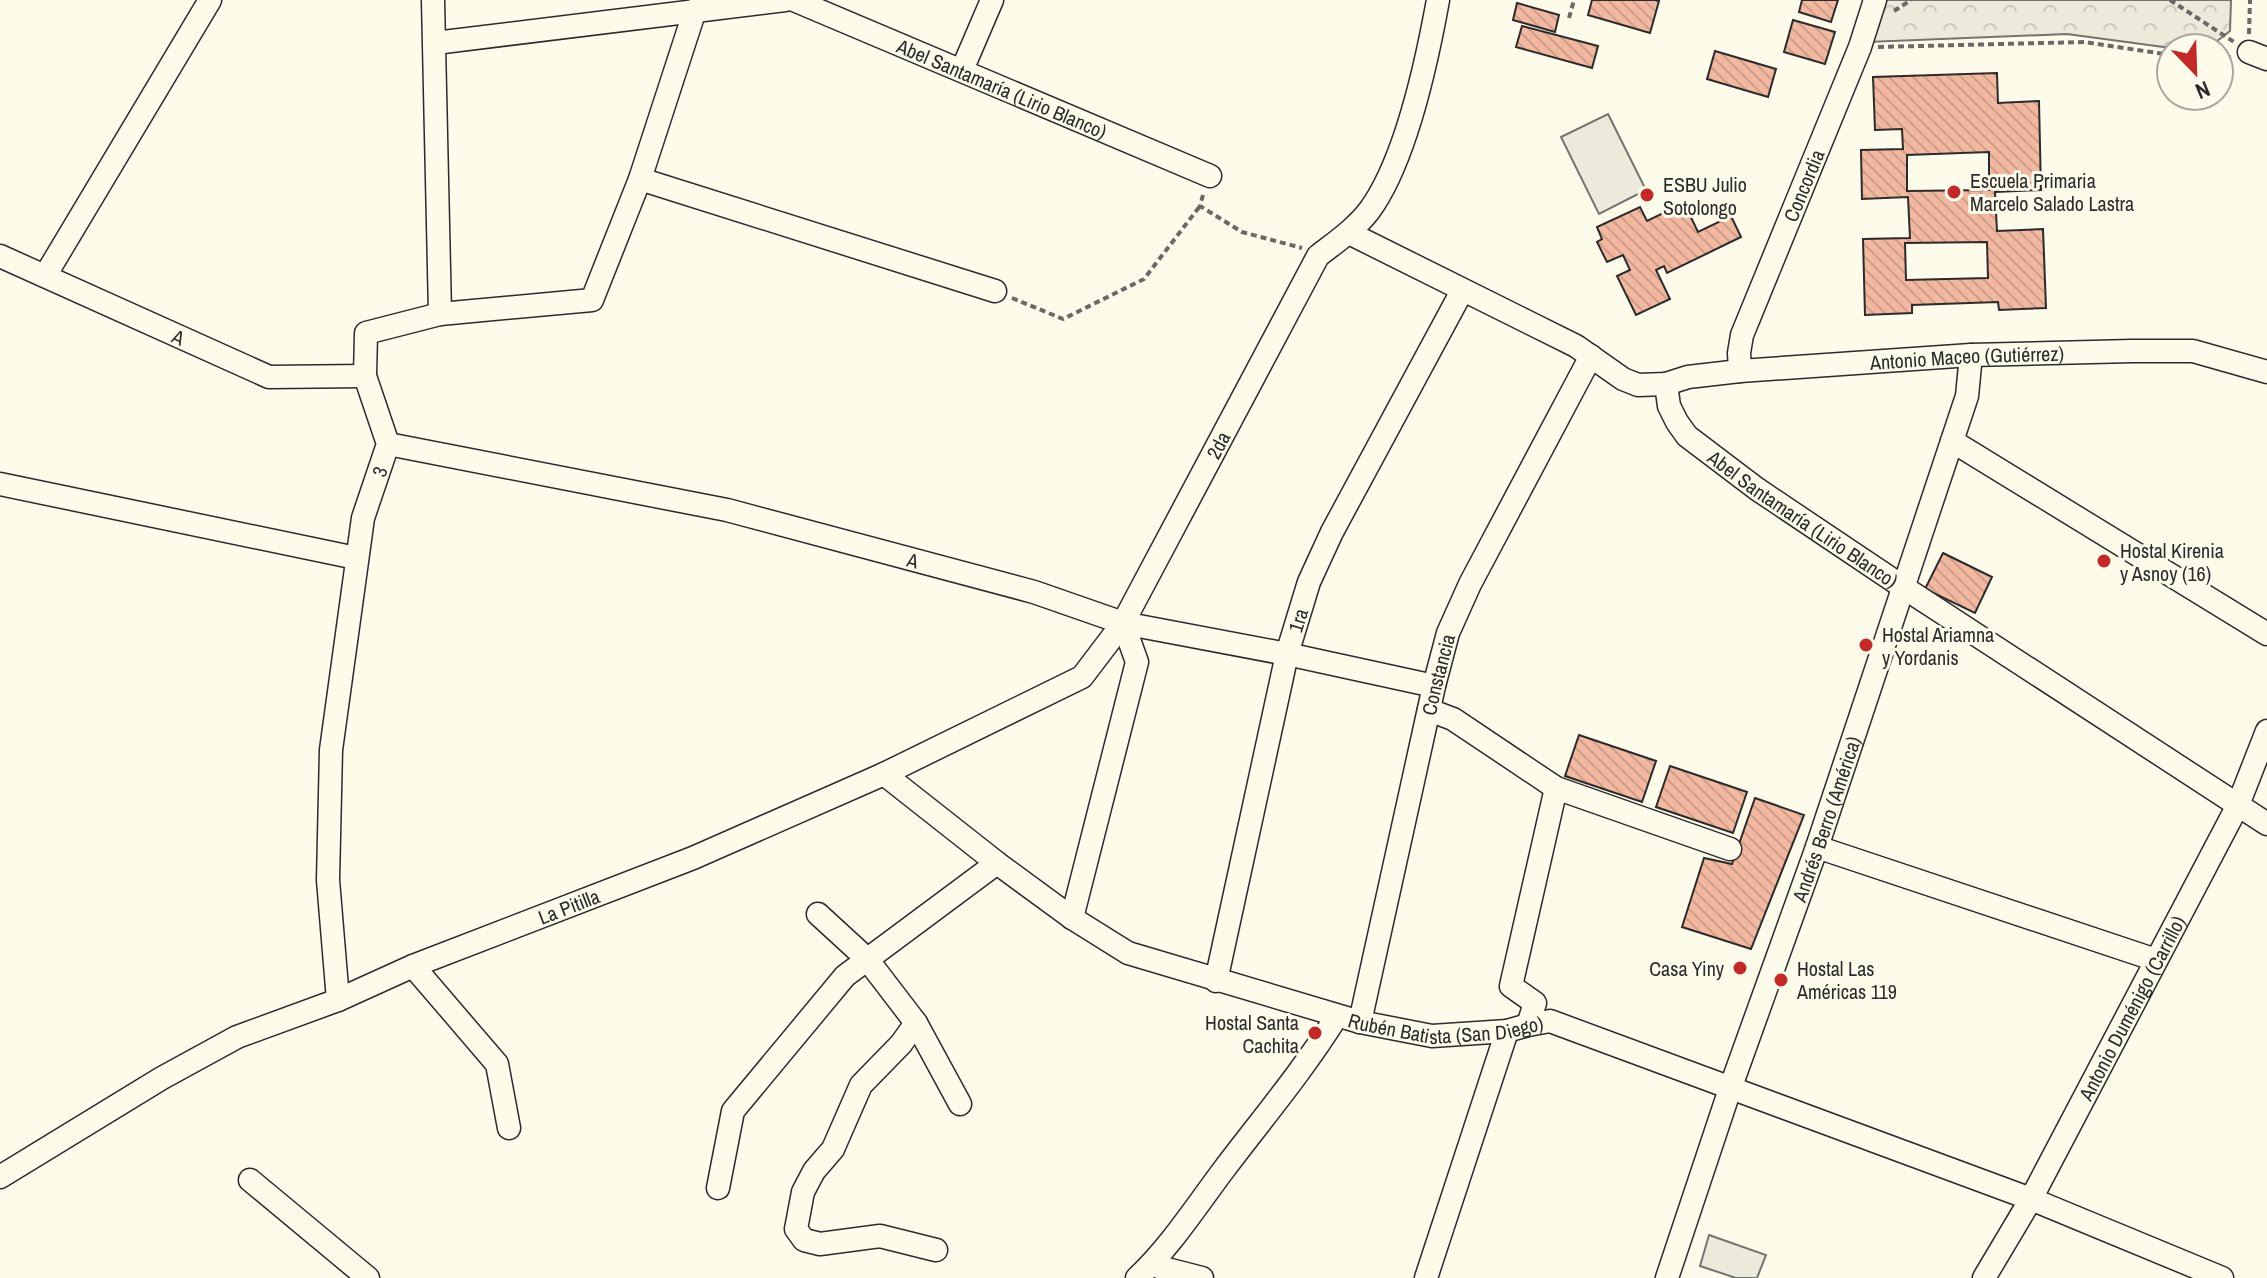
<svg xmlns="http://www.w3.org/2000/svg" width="2267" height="1278" font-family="'Archivo Narrow',sans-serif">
	<defs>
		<pattern id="forest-crowns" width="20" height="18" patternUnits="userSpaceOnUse" patternTransform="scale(2)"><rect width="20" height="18" fill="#ecebdb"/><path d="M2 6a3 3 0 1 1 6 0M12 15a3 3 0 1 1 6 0" fill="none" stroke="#cbcabc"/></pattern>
		<pattern id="building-back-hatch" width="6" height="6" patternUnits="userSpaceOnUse" patternTransform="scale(2)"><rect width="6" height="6" fill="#f2b8a0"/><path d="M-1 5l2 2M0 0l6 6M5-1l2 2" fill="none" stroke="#d09e8a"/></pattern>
	</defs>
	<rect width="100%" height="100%" fill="#fdfbea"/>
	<path fill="url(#forest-crowns)" stroke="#74746e" stroke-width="2" d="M1883 0H2231L2230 31 2208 48H2171L2067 34 1868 42Z"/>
	<path fill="#ecebdb" stroke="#74746e" stroke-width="2" d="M1608 114 1646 190 1599 214 1561 137Z
		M1709 1235 1766 1255 1757 1278H1736L1700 1266Z"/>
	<path fill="url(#building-back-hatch)" stroke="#2b2b2b" stroke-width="2" fill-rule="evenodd" d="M1592 0H1655L1659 1 1650 33 1588 15Z
		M1802 0H1838L1831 22 1799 12Z
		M1517 3 1559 15 1555 32 1513 20Z
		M1793 20 1835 32 1825 64 1784 52Z
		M1522 26 1598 46 1592 68 1516 47Z
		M1715 51 1776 69 1768 97 1707 79Z
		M1997 73 1998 103 2039 101 2041 190 1995 192 1997 231 2043 229 2046 308 1999 310 1998 302 1912 305V313L1865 315 1863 239 1910 238 1908 197 1862 199 1861 150 1903 149 1902 129 1875 130 1873 77ZM1989 152V190L1907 191V155ZM1987 242 1988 278 1906 280 1905 243Z
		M1684 203 1698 232 1731 216 1741 237 1667 273 1664 266 1656 270 1670 299 1636 315 1617 276 1630 270 1623 255 1607 262 1597 242 1602 239 1597 227 1640 207 1647 221Z
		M1943 553 1992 577 1975 613 1925 589Z
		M1579 735 1656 761 1642 802 1565 776Z
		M1670 766 1747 792 1733 833 1656 807Z
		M1755 798 1804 815 1751 949 1682 927 1704 858 1732 864Z"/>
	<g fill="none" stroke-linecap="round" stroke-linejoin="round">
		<defs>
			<g id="minor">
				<path d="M433 0 440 314"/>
				<path id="s1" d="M794 0 1210 176"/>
				<path d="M435 43 785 0"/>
				<path d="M2249 52 2267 59"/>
				<path d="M962 70 992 0"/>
				<path d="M640 179 995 291"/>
				<path id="s2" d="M1349 233 1576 346 1623 379 1638 385 1666 384 1688 377 1740 371 1971 355 2132 351H2193L2267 372"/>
				<path id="s3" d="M0 256 269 377 365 376"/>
				<path d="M45 276 210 0"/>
				<path id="s4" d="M1740 371 1739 353 1742 335 1860 47 1875 0"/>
				<path id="s5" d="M1666 384 1669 406 1677 422 1687 436 1757 489 1903 587 2267 824"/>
				<path d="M1952 441 2267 634"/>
				<path id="s6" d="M388 444 727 510 1034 592 1123 623 1287 654 1434 686"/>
				<path d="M0 484 356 558"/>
				<path d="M1429 710 1453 719 1556 788 1730 849"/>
				<path id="s7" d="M884 774 997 863 1072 918 1128 953 1360 1022 1432 1036 1507 1031 1528 1025 1550 1021 2031 1199 2222 1278"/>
				<path d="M1817 847 2156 960"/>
				<path d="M818 914 867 959 916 1023 960 1104"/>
				<path d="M1072 918 1137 662 1123 623"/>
				<path d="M413 966 497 1064 509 1128"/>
				<path id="s8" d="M1216 981 1287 654 1309 582 1332 532 1462 291"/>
				<path id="s9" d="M338 1000 328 880 331 750 363 518 388 444 365 376 366 333 440 314 592 300 640 179 695 10"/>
				<path id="s10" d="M1360 1022 1434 686 1448 633 1470 584 1591 356"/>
				<path d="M916 1023 901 1044 861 1085 833 1149 814 1171 803 1192 796 1229 804 1240 820 1244 880 1236 936 1250"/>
				<path d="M1528 1025 1535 1003 1511 986 1556 788"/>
				<path id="s11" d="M0 1177 162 1078 237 1037 338 1000 413 966 693 858 884 774 1082 677 1123 623 1318 256C1336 242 1355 229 1369 211 1406 161 1427 61 1438 0"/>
				<path d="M250 1180 368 1278"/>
				<path d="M718 1188 733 1111 845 976 997 863"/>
				<path d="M1151 1265 1202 1278"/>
				<path d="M1137 1278C1171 1246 1197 1205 1225 1168 1263 1118 1304 1069 1337 1016"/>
				<path d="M1426 1278 1507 1031"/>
				<path id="s12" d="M1667 1278 1730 1089 1817 847 1967 396 1971 355"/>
				<path id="s13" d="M1984 1278 2031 1199 2238 805 2267 731"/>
			</g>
		</defs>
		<use href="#minor" stroke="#2b2b2b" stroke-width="25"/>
		<path stroke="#6a6964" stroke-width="4" stroke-dasharray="6 4" stroke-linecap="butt" d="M2170 0 2234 42
			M1894 11 1911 0
			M1569 18 1574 0
			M2249 34 2250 0
			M1878 47 2084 42 2171 55
			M2219 60 2231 57
			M1203 195 1200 206 1242 232 1302 248
			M1012 298 1063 319 1144 279 1200 206"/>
		<use href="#minor" stroke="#fdfbea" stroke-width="22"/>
	</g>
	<g fill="#c62828" stroke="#fdfbea" stroke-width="3">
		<circle cx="1954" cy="192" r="8"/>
		<circle cx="1647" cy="195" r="8"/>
		<circle cx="2104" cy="561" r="8"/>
		<circle cx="1866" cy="645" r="8"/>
		<circle cx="1740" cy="968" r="8"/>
		<circle cx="1781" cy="980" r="8"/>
		<circle cx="1315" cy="1033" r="8"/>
	</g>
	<g text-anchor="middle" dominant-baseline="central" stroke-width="6" stroke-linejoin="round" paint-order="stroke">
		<g font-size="20" fill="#2b2b2b" stroke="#fdfbea">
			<text stroke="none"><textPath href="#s1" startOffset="226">Abel Santamaría (Lirio Blanco)</textPath></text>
			<text stroke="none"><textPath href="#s4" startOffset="198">Concordia</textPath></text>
			<text stroke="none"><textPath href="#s3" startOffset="196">A</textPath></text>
			<text stroke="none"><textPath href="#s2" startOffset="658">Antonio Maceo (Gutiérrez)</textPath></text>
			<text stroke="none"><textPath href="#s11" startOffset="1464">2da</textPath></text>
			<text stroke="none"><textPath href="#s9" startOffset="534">3</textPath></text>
			<text stroke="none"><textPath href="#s5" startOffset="200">Abel Santamaría (Lirio Blanco)</textPath></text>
			<text stroke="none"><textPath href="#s6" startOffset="538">A</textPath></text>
			<text stroke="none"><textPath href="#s8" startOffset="370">1ra</textPath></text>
			<text stroke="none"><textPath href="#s10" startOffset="356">Constancia</textPath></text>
			<text stroke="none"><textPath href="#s12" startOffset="486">Andrés Berro (América)</textPath></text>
			<text stroke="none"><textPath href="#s11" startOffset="632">La Pitilla</textPath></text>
			<text stroke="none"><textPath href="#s13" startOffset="308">Antonio Duménigo (Carrillo)</textPath></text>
			<text stroke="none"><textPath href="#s7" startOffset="632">Rubén Batista (San Diego)</textPath></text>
		</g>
		<g font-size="20" fill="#2b2b2b" stroke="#fdfbea" text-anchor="start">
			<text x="1970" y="180">Escuela Primaria<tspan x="1970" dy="23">Marcelo Salado Lastra</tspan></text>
			<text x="1663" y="184">ESBU Julio<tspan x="1663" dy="23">Sotolongo</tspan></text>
			<text x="2120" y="550">Hostal Kirenia<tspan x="2120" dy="23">y Asnoy (16)</tspan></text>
			<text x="1882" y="634">Hostal Ariamna<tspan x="1882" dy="23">y Yordanis</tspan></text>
			<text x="1724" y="968" text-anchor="end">Casa Yiny</text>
			<text x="1797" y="968">Hostal Las<tspan x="1797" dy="23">Américas 119</tspan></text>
			<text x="1299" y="1022" text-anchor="end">Hostal Santa<tspan x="1299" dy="23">Cachita</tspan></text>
		</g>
	</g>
	<g transform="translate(2195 72) rotate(157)"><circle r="38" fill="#fdfbea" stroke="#a9a89e" stroke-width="2"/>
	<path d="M0-6L14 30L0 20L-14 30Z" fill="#c62828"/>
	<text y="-12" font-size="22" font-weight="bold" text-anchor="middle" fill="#2b2b2b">N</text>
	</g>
</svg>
